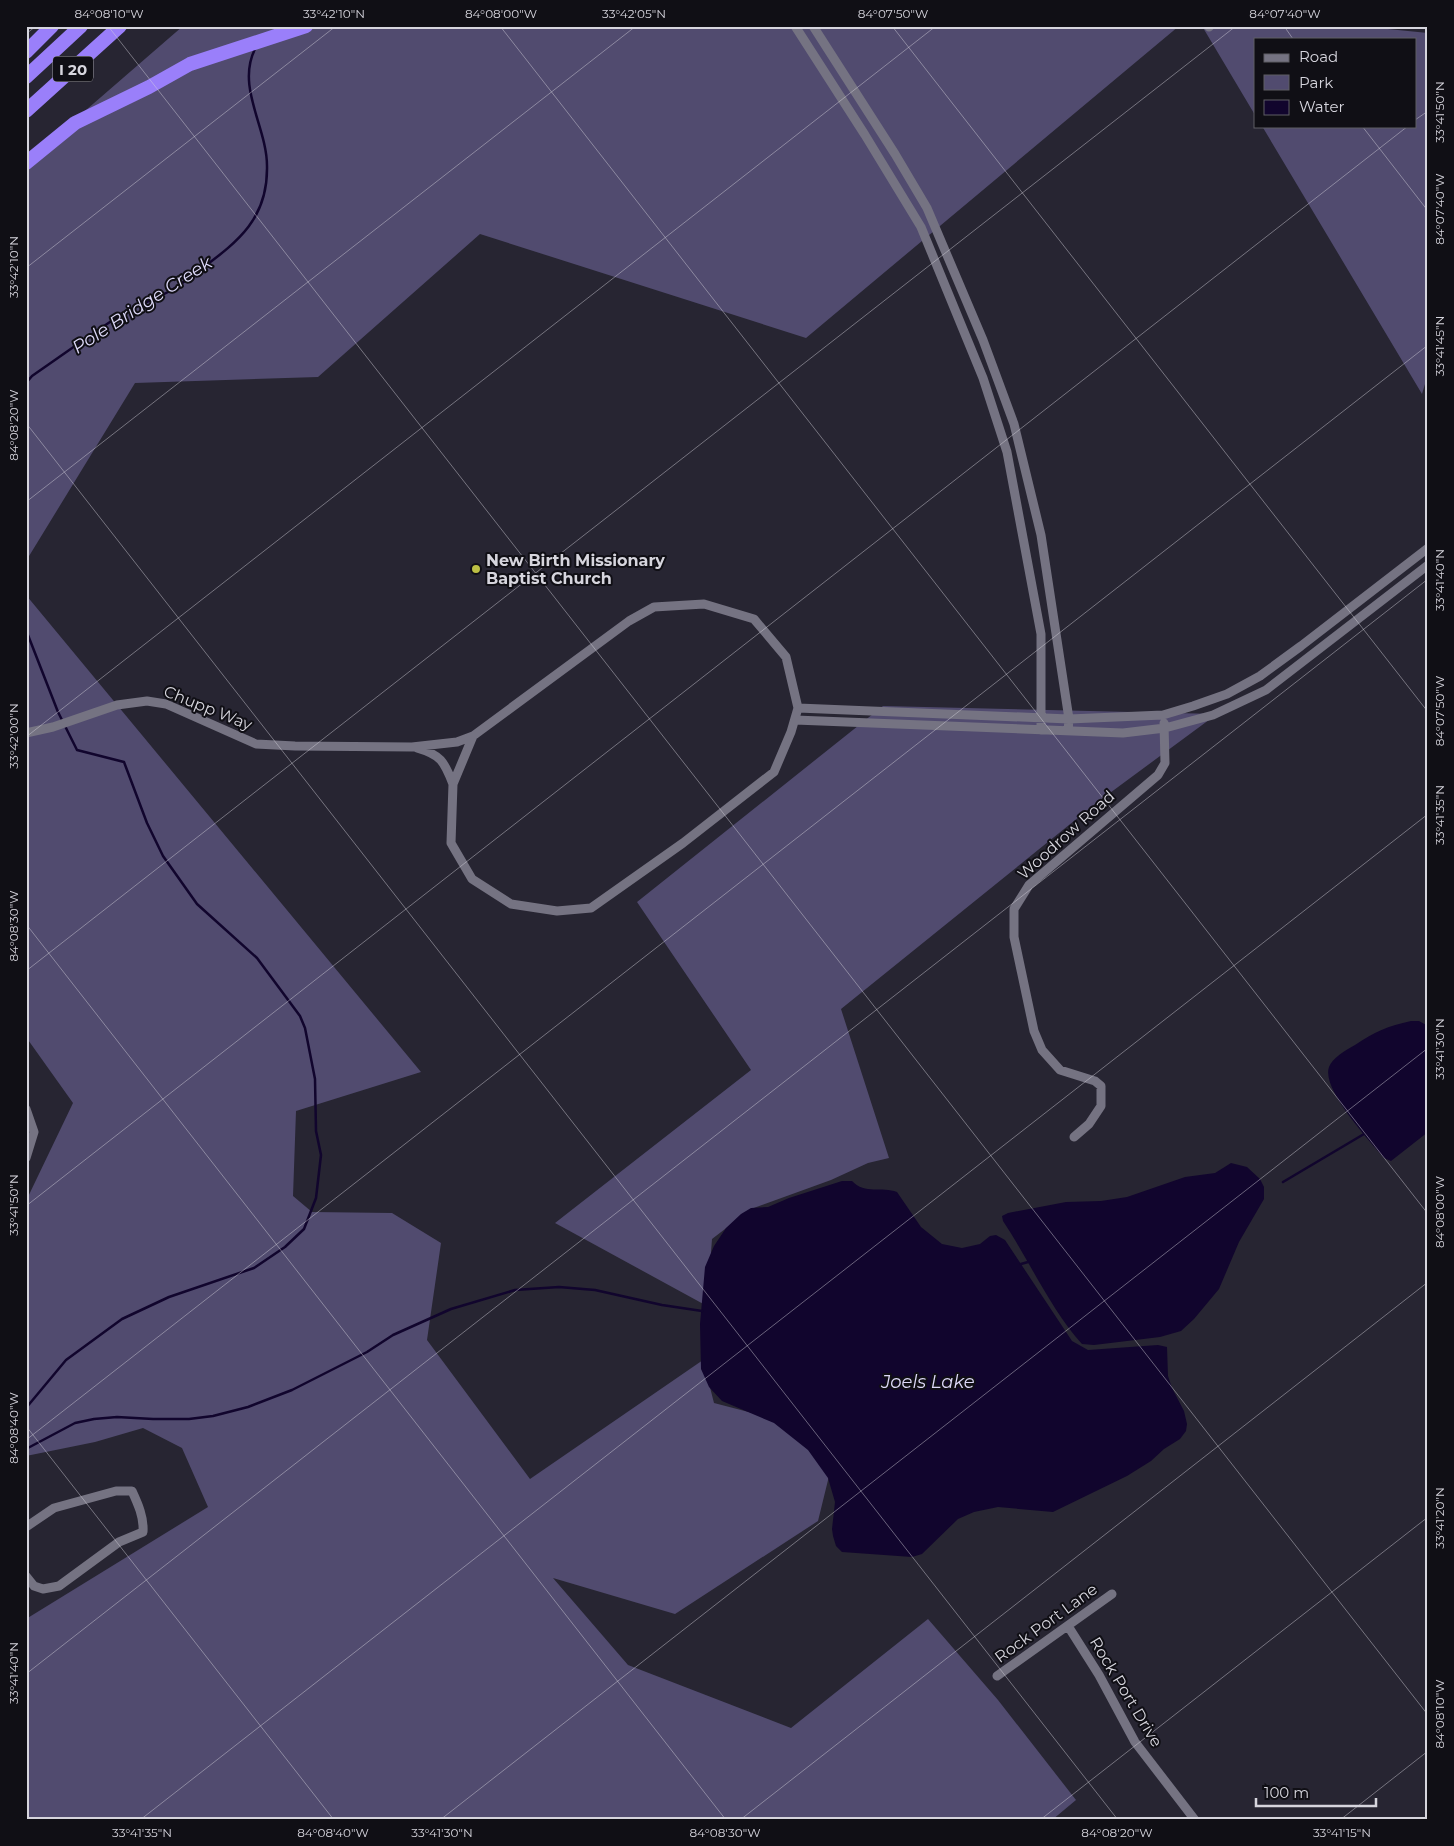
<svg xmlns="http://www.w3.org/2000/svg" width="1454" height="1846" font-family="Montserrat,sans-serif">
	<rect width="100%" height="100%" fill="#272532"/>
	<path fill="#514b6f" d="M183 26H1179L806 338 480 234 318 377 135 383 26 561V162Z
		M1202 26H1358L1428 33V374L1422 394 1262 126H1415V39H1255V115Z
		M26 595 421 1072 296 1111 293 1196 312 1212 392 1213 441 1243 427 1340 530 1479 703 1360 714 1403 779 1420 830 1472 818 1521 675 1614 553 1578 628 1665 791 1728 928 1619 998 1700 1076 1800 1052 1820H26V1619L208 1507 182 1448 143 1428 95 1442 26 1456V1201L73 1103 26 1037Z
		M883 706 1217 714 1095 804 841 1009 889 1158 868 1163 831 1180 751 1209 712 1239 707 1306 555 1223 751 1070 637 902Z"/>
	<path fill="#11052d" d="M1411 1021H1419L1428 1026V1132L1391 1161 1384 1158C1370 1141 1321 1089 1329 1067 1332 1058 1346 1050 1355 1045 1374 1032 1388 1026 1411 1021Z
		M1231 1163 1247 1167 1260 1179 1264 1187V1199L1239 1242 1219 1289 1194 1319 1181 1331 1160 1337 1094 1345 1082 1344C1051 1310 1029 1260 1003 1221L1002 1216 1008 1213 1066 1202 1101 1201 1127 1197 1185 1177 1215 1173Z
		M842 1181H852C865 1195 882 1186 897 1192L921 1227 942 1244 962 1248 980 1244 990 1236 996 1235 1005 1240 1072 1341 1088 1350 1158 1345 1167 1347 1168 1376 1172 1388 1184 1411 1187 1424 1186 1431 1180 1439 1164 1449 1151 1461 1127 1476 1053 1512 998 1507 974 1512 958 1519 922 1554 912 1557 842 1552 836 1546 833 1536 832 1529 835 1502 828 1478 808 1450 774 1423 722 1401 709 1387 701 1369 700 1324 705 1267 714 1246 726 1228 741 1214 751 1208 768 1207 789 1198Z"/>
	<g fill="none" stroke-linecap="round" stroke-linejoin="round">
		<path stroke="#11052d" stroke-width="2.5" d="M26 383 32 376C61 356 90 335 119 316 135 306 153 300 170 291 181 285 191 276 201 269 239 241 268 218 267 166 267 127 236 87 255 49
			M26 630 58 712 77 750 124 762 147 823 163 856 197 904 257 958 300 1016 305 1028 315 1079 316 1131 321 1155 316 1198 304 1229 285 1247 254 1268 169 1297 122 1319 66 1360 26 1408
			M1283 1182 1364 1134
			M1021 1264 1028 1262
			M26 1449 75 1423 94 1419 117 1417 153 1419H189L213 1416 248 1407 292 1390 367 1352 393 1335 451 1309 515 1290 559 1287 595 1290 662 1305 702 1311"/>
		<path stroke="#757382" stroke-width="9" d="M795 26 865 135 921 227 983 378 1007 452 1041 634V730
			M813 26 895 154 927 208 983 340 1014 424 1041 535 1069 719 1068 731
			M1209 27 1210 26
			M704 604 754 619 786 657 798 708 791 732 774 772 683 843 591 908 557 911 511 904 472 879 451 843 453 784 473 736 629 621 654 607Z
			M798 708 1069 719 1163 715 1193 706 1227 694 1260 676 1301 646 1428 548
			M795 720 1123 733 1165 728 1213 715 1266 690 1428 565
			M26 733 53 727 117 705 147 701 166 704 256 744 295 746 412 747 457 742 473 736
			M417 748C441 755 444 761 453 784
			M26 1109 34 1132 26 1158
			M1074 1137 1089 1124 1101 1106V1086L1095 1081 1060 1070 1042 1050 1034 1031 1014 937V909L1029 885 1158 775 1165 763 1164 723
			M26 1527 54 1508 116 1491H132C138 1504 144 1517 143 1532L119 1542 59 1586 43 1589 34 1586 26 1576
			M1068 1626 1099 1675 1135 1742 1195 1820
			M997 1676 1112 1594"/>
		<path stroke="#9a7ffa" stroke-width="14" d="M26 52 52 26
			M26 77 81 26
			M26 111 120 26
			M26 163 75 123 149 87 190 64 306 26"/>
	</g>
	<path fill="none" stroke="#d6d5dd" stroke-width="1" stroke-opacity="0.45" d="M108 26 1428 1715M500 26 1428 1214M892 26 1428 712M1284 26 1293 39M26 34 36 26M1415 120 1428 111M1362 126 1428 211M26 268 336 26M26 423 1118 1820M26 502 636 26M26 737 936 26M26 924 726 1820M26 971 1236 26M26 1206 1408 126M26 1426 334 1820M26 1440 1428 345M26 1674 1428 579M140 1820 1428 814M440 1820 1428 1048M740 1820 1428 1282M1040 1820 1428 1517M1340 1820 1428 1751"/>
	<circle fill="#bcbf44" stroke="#100f15" stroke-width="2" cx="476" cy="569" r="5"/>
	<g text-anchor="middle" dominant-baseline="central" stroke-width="4" stroke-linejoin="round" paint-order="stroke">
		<rect fill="#100f15" stroke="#9b9aa1" stroke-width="1" x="53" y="56.5" width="40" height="25" rx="4"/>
		<g font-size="15" font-weight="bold" fill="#d6d5dd">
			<text x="73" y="69">I 20</text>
		</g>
		<g font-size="16" font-weight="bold" fill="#d6d5dd" stroke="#100f15" text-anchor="start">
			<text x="486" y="560">New Birth Missionary<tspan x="486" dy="18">Baptist Church</tspan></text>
		</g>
		<g font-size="16" fill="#d6d5dd" stroke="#100f15">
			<text transform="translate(208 708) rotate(22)">Chupp Way</text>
			<text transform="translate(1066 835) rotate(-42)">Woodrow Road</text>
			<text transform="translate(1046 1623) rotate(-36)">Rock Port Lane</text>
			<text transform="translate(1126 1692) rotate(59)">Rock Port Drive</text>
		</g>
		<g font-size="18" font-style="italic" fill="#ddd9f8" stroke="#100f15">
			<text transform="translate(142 305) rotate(-33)">Pole Bridge Creek</text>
			<text x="928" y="1382">Joels Lake</text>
		</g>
	</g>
	<rect width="1454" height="1846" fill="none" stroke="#100f15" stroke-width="55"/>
	<rect x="1254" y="38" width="162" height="90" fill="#100f15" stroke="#5f5e65"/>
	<rect x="1264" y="54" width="25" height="8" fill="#757382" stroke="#5f5e65"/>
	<text x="1299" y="62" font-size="15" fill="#d6d5dd">Road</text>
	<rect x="1264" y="75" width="25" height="15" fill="#514b6f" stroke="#5f5e65"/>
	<text x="1299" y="88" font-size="15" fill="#d6d5dd">Park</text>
	<rect x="1264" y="100" width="25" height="15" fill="#11052d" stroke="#5f5e65"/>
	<text x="1299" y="112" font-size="15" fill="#d6d5dd">Water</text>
	<path d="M1256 1798v8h120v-8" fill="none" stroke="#d6d5dd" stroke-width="2.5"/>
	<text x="1264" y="1798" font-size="15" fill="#d6d5dd" stroke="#100f15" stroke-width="4" paint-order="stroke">100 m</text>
	<rect x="28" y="28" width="1398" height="1790" fill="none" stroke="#d6d5dd" stroke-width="2"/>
	<g font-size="12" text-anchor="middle" fill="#d6d5dd">
		<text x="109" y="18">84°08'10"W</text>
		<text x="334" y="18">33°42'10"N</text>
		<text x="501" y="18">84°08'00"W</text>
		<text x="634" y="18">33°42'05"N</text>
		<text x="893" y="18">84°07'50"W</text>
		<text x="1285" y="18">84°07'40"W</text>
		<text transform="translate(1440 112) rotate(-90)" y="4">33°41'50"N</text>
		<text transform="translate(1440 209) rotate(-90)" y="4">84°07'40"W</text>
		<text transform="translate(14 267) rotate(-90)" y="4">33°42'10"N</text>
		<text transform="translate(1440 346) rotate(-90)" y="4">33°41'45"N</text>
		<text transform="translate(14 425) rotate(-90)" y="4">84°08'20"W</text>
		<text transform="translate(1440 580) rotate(-90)" y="4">33°41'40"N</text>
		<text transform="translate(1440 711) rotate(-90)" y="4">84°07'50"W</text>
		<text transform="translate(14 736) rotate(-90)" y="4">33°42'00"N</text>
		<text transform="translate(1440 815) rotate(-90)" y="4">33°41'35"N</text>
		<text transform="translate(14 926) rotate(-90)" y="4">84°08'30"W</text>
		<text transform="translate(1440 1049) rotate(-90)" y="4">33°41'30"N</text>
		<text transform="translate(14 1205) rotate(-90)" y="4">33°41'50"N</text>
		<text transform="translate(1440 1212) rotate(-90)" y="4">84°08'00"W</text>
		<text transform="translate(14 1428) rotate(-90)" y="4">84°08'40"W</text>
		<text transform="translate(1440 1518) rotate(-90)" y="4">33°41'20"N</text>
		<text transform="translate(14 1673) rotate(-90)" y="4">33°41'40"N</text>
		<text transform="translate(1440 1714) rotate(-90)" y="4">84°08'10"W</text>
		<text x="142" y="1837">33°41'35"N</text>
		<text x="333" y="1837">84°08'40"W</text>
		<text x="442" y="1837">33°41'30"N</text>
		<text x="725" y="1837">84°08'30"W</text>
		<text x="1117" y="1837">84°08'20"W</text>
		<text x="1342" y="1837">33°41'15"N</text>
	</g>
</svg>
